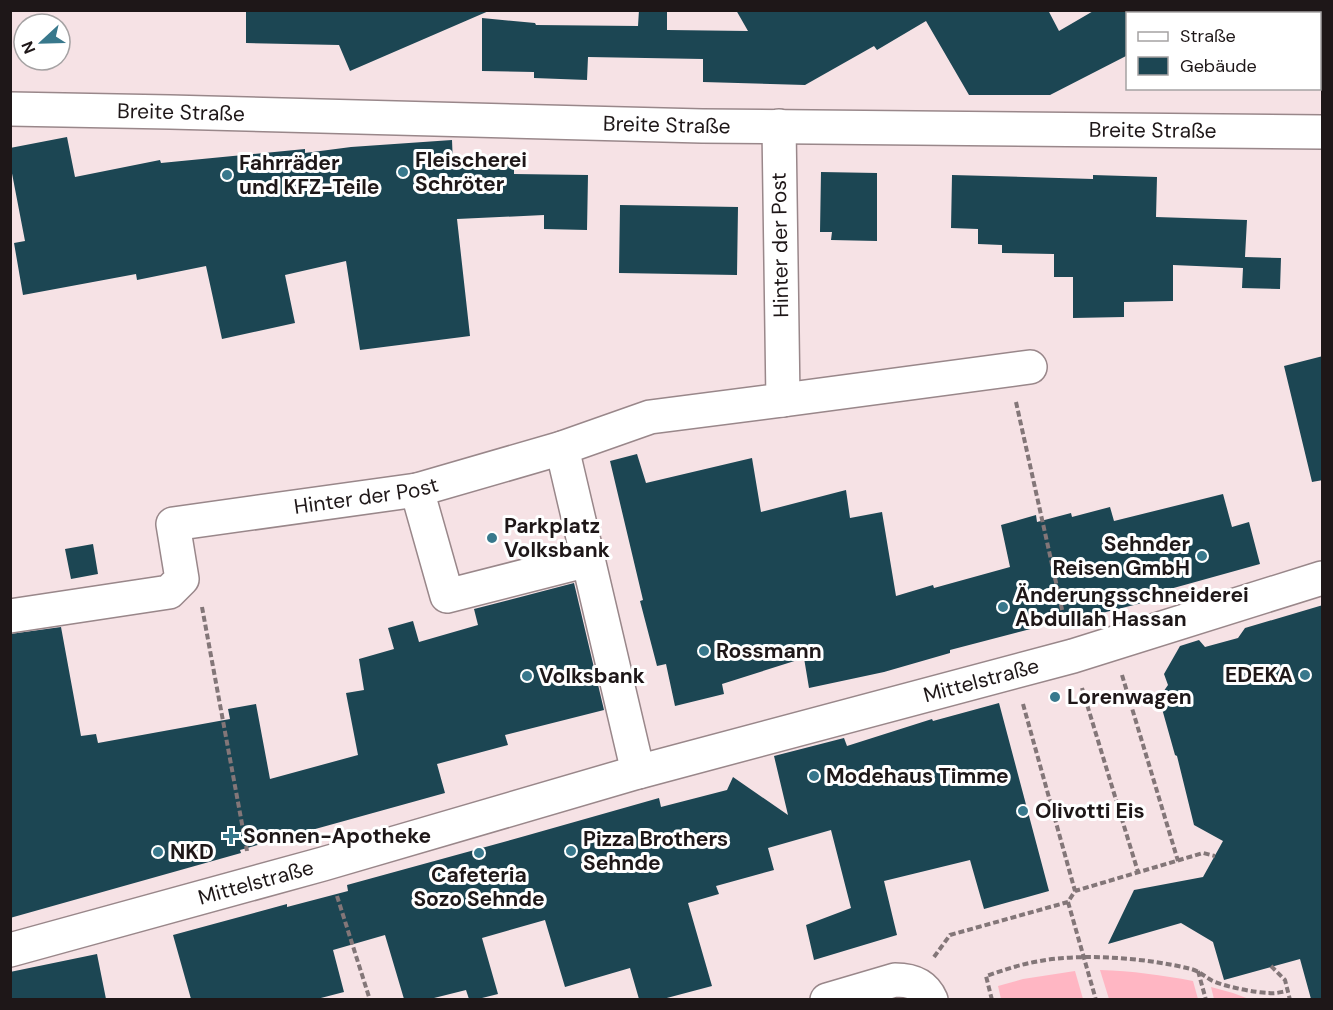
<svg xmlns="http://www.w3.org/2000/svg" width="1333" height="1010" font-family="'DM Sans',sans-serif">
	<rect width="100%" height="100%" fill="#f6e2e5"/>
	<path fill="#ffb6c3" d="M1100 970C1132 971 1162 975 1193 981L1198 999 1152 1000 1151 998 1145 1000 1109 999Z
		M1075 971 1083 999H1001L998 986 1023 979Z
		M1211 987 1233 993 1249 999H1214Z"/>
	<path fill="#1c4653" d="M246 10H491L350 71 339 45 246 43Z
		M639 10H667V30L748 31 736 10H1048L1059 31 1095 10H1128V55L1050 95H969L926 21 877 50 874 46 805 85 703 82V59L588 57 587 80 534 78V72L482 71V18L535 23 536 25 638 26Z
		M67 137 75 177 160 160 161 163 305 149V153L351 147 452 140 453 165 514 162V174L588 175 587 230 544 229V215L457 219 470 336 360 350 346 261 285 275 295 323 222 339 206 266 137 280 136 274 23 295 14 243 25 241 10 163V148Z
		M821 172 877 173V241L831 240 832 232H820Z
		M952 175 1093 179V175L1157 177 1156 217 1247 220 1245 257 1281 258 1280 289 1242 288 1243 268 1173 265V301L1124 302V317L1073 318V277H1054V254L1002 253V245L978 244V229L951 228Z
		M620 205 738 207 737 275 619 273Z
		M1323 356V480L1312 482 1284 366Z
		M637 454 646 483 752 458 761 512 846 490 850 518 882 512 896 596 933 585 934 588 1010 567 1001 525 1036 515 1037 522 1071 513 1072 517 1110 507 1114 521 1223 494 1232 527 1249 522 1260 564 1152 594 1154 600 1078 619 1077 617 950 650V653L884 672 809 688 804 658 722 684 724 694 675 706 666 664 657 666 640 601 643 600 610 461Z
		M93 544 98 574 71 579 65 549Z
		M574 583 604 710 505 735 508 745 437 764 445 793 240 850 241 853 10 918V634L61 627 81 736 96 734 98 743 230 719 228 709 256 704 270 779 358 755 346 693 364 690 359 659 394 649 388 628 413 621 419 642 478 625 474 609Z
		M1323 605V999H1311L1300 959 1224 980 1213 942 1181 923 1108 944 1134 890 1203 877 1223 841 1194 825 1177 756 1175 755 1159 698 1168 685 1164 674 1180 646 1199 640 1205 647 1238 638 1245 628Z
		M999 703 1049 891 984 909 970 860 884 881 897 935 814 960 806 925 851 908 831 830 768 848 774 870 716 886 719 894 688 903 712 986 663 999H639L630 968 565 987 545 920 482 938 498 994 478 999H469L466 990 430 999H404L385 935 333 950 344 992 317 999H191L173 935 287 904V907L348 891 347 885 525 836 659 798 661 807 727 790 733 777 788 815 774 756 844 738 847 746 932 719 933 721Z
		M97 954 106 999H10V972Z"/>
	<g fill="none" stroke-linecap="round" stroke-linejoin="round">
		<defs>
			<g id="minor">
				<path id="s1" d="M10 109 170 112 702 126 1322 132"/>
				<path d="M783 400 1030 367"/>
				<path d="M562 448 638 772"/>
				<path d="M417 490 447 596 588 560"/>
				<path id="s2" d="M10 616 169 592 182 579 173 524 417 490 562 448 650 417 783 400 779 126"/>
				<path id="s3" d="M10 950 323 864 638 772 1073 656 1322 578"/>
				<path d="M827 1000 895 980C911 980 924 984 931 1000"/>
			</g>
		</defs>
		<use href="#minor" stroke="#99878a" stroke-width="36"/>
		<path stroke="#837678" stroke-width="4" stroke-dasharray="6 3" stroke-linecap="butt" d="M1016 402 1065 623
			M202 607 247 851
			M1122 675 1178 861
			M1082 688 1138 872
			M1023 704 1075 891
			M337 896 370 1000
			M1068 902 1096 1000
			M934 957 950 935 1068 902 1075 891 1203 853 1215 856
			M1271 966 1285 980 1290 1000
			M1198 971 1206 1000
			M992 1000 986 976C1004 970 1021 964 1040 961 1084 953 1147 958 1191 969 1199 971 1204 976 1211 980 1221 986 1257 993 1269 993 1275 994 1281 992 1287 991"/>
		<use href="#minor" stroke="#fff" stroke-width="33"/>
	</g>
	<g fill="#38788c" stroke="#fff" stroke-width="2">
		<circle cx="403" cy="172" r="6"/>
		<circle cx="227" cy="175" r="6"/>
		<circle cx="492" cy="538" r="6"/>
		<circle cx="1202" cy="556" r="6"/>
		<circle cx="1003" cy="607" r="6"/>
		<circle cx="704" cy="651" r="6"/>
		<circle cx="1305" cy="675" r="6"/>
		<circle cx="527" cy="676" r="6"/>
		<circle cx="1055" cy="697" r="6"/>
		<circle cx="814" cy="776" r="6"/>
		<circle cx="1023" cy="811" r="6"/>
		<path d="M228 827h6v6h6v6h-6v6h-6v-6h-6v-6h6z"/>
		<circle cx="571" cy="851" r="6"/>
		<circle cx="158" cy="852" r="6"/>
		<circle cx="479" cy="853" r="6"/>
	</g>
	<g text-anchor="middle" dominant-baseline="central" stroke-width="6" stroke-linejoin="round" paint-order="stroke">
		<g font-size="21" fill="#1e1718" stroke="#fff">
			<text stroke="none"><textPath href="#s1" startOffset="171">Breite Straße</textPath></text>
			<text stroke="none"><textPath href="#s1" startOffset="657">Breite Straße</textPath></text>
			<text stroke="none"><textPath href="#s1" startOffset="1143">Breite Straße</textPath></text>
			<text transform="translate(780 245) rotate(-91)">Hinter der Post</text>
			<text stroke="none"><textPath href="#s2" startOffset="430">Hinter der Post</textPath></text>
			<text stroke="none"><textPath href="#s3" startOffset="1008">Mittelstraße</textPath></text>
			<text stroke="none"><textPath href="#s3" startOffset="255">Mittelstraße</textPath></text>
		</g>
		<g font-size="21" font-weight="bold" fill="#1e1718" stroke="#fff" text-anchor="start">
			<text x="415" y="160">Fleischerei<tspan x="415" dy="24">Schröter</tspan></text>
			<text x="239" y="163">Fahrräder<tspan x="239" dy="24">und KFZ-Teile</tspan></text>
			<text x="504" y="526">Parkplatz<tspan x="504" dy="24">Volksbank</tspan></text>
			<text x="1190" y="544" text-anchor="end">Sehnder<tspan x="1190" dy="24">Reisen GmbH</tspan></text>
			<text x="1015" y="595">Änderungsschneiderei<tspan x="1015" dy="24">Abdullah Hassan</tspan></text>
			<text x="716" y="651">Rossmann</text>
			<text x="1293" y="675" text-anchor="end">EDEKA</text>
			<text x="539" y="676">Volksbank</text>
			<text x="1067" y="697">Lorenwagen</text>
			<text x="826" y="776">Modehaus Timme</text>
			<text x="1035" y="811">Olivotti Eis</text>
			<text x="243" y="836">Sonnen-Apotheke</text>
			<text x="583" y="839">Pizza Brothers<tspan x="583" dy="24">Sehnde</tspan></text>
			<text x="170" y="852">NKD</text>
			<text x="479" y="875" text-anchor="middle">Cafeteria<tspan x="479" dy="24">Sozo Sehnde</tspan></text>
		</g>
	</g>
	<rect width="1333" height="1010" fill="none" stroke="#1e1718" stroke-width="24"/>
	<rect x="1126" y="12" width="195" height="78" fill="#ffffff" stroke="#a5a2a3" stroke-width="1.5"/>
	<rect x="1138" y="32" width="30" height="9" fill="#ffffff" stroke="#a5a2a3" stroke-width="1.5"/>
	<text x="1180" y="42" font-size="18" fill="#1e1718">Straße</text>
	<rect x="1138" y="57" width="30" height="18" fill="#1c4653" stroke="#a5a2a3" stroke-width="1.5"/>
	<text x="1180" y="72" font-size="18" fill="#1e1718">Gebäude</text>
	<g transform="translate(42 42) rotate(248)"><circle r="28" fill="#ffffff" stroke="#a5a2a3" stroke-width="1.5"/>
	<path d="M0-4.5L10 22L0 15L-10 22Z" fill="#38788c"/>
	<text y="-9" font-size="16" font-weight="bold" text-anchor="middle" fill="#1e1718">N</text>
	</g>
</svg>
